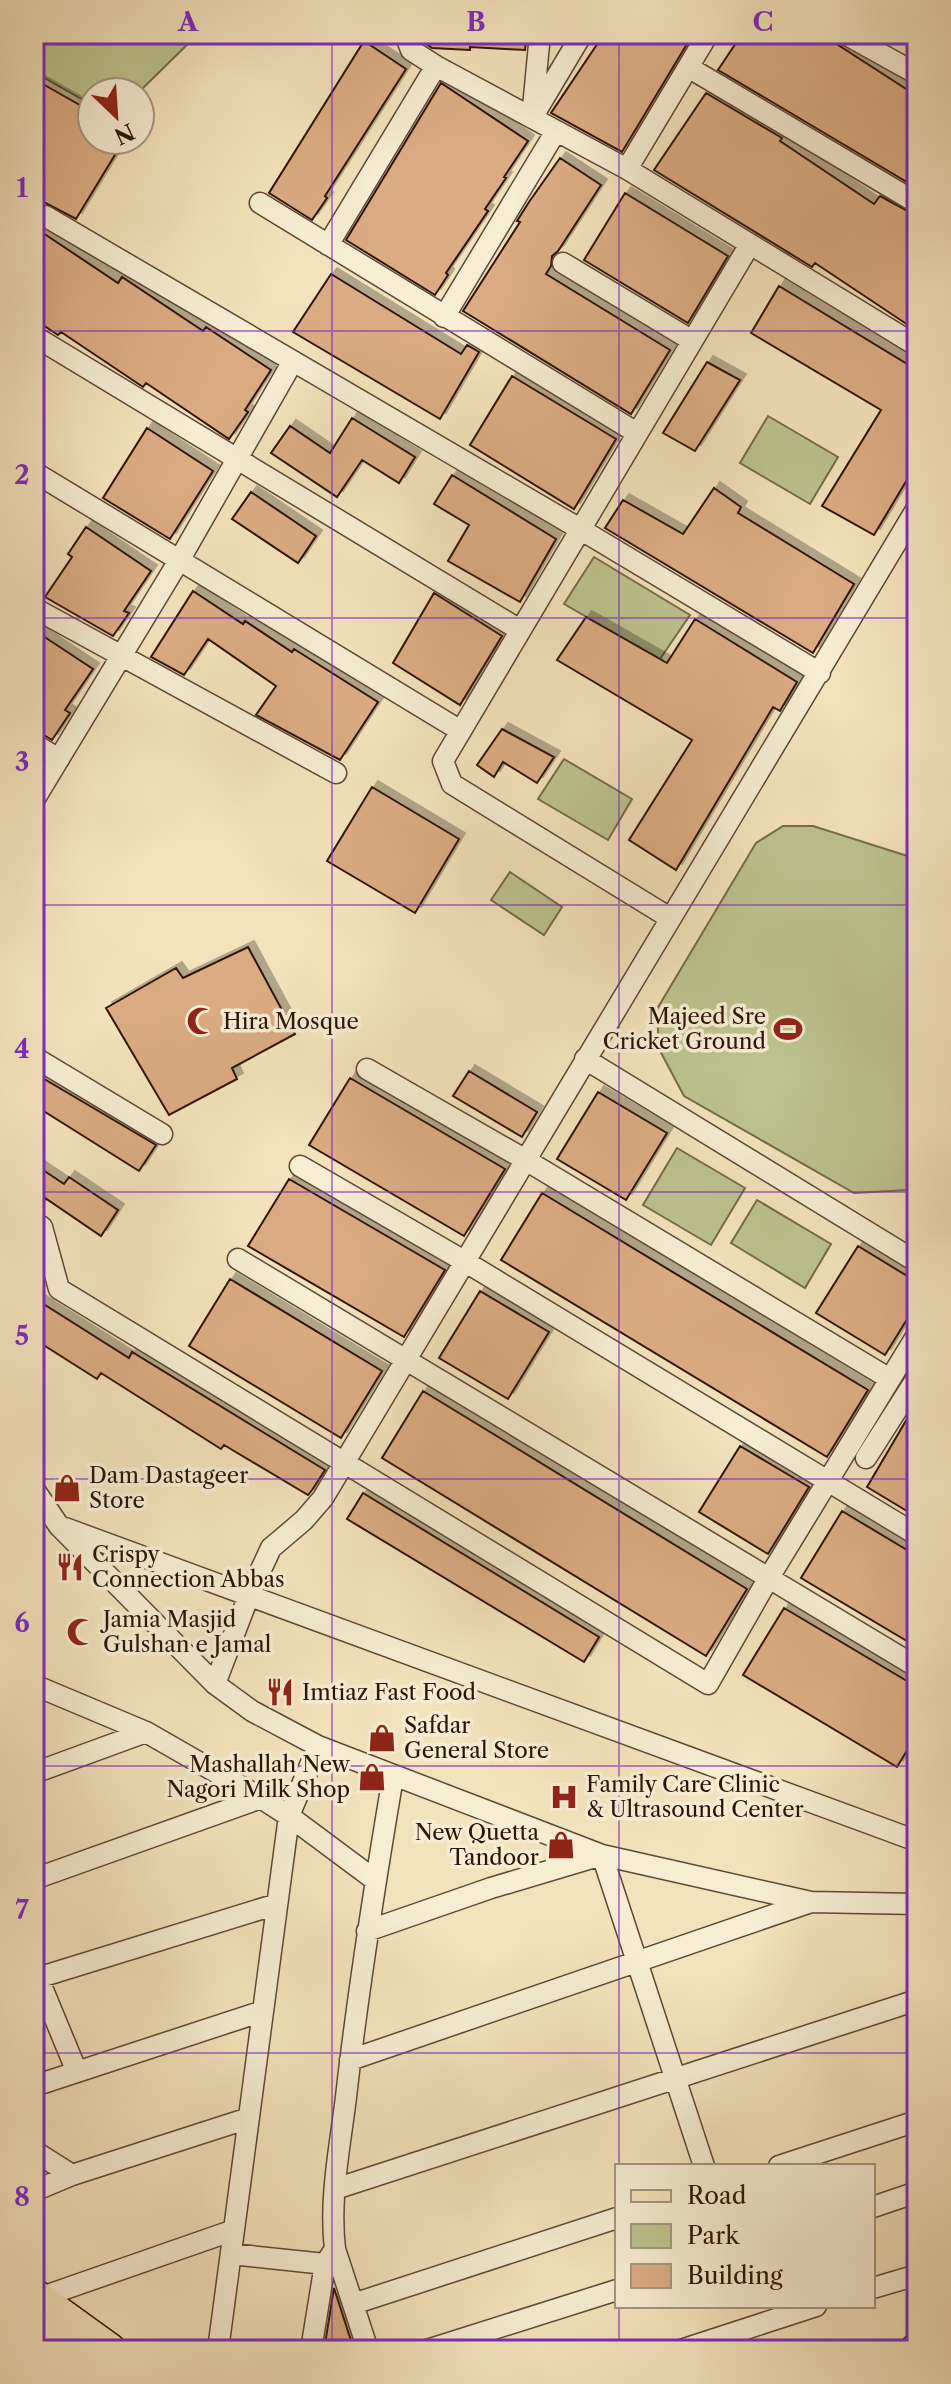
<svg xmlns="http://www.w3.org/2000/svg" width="951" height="2384" font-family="'Libre Caslon Text',serif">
	<defs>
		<filter id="shadow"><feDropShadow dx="6" dy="-6" stdDeviation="0" flood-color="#0004"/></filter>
	</defs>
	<rect width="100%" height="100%" fill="#f3e3bc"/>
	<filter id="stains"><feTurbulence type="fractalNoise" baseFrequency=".0025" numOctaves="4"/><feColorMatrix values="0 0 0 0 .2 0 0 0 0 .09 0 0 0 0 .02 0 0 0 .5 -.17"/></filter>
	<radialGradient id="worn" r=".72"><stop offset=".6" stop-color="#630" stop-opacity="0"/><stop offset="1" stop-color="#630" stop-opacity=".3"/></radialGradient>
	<path fill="#bdc38f" stroke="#756b4b" stroke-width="2" d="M34 34H198L139 92H92V105L34 72Z
		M768 416 838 457 810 504 740 463Z
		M594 557 690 615 660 659 564 604Z
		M564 759 632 799 608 840 538 799Z
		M783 826H813L917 859V1184L908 1190 854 1193 684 1096 659 1049 657 1009 756 843Z
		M510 872 562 907 544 935 491 900Z
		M677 1148 745 1188 711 1245 643 1205Z
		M757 1200 831 1244 805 1288 731 1243Z"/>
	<path fill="#dbac84" stroke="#2d1307" stroke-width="2" filter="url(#shadow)" d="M419 34H527L525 50 470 47V50L432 48 422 41Z
		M604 34H693L622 152 551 113Z
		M742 34H821L917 96V188L718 70Z
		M364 41 406 69 325 196 327 198 312 220 269 193Z
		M34 79 92 112V140H124L76 219 34 197Z
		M441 83 528 141 504 177 506 178 485 209 488 211 446 273 448 275 435 295 346 240Z
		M706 93 782 138 780 141 874 204 880 196 917 216V331L815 263 812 267 654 170Z
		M560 158 601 185 558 251 552 256 551 266 546 274 670 350 631 414 463 311 520 222 517 221 529 202Z
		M625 193 728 256 688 323 584 260Z
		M34 227 118 283 122 277 203 331 206 327 271 370 245 410 248 412 229 439 146 383 143 387 61 332 58 335 34 319Z
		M331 274 461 354 467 345 479 352 440 419 293 332Z
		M779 286 917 370V463L874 535 822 506 881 410 751 333Z
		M707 362 740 380 695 451 663 433Z
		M512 376 616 439 574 509 470 445Z
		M352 418 415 457 399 483 362 460 337 497 271 453 290 426 330 453Z
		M147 428 213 471 170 539 103 498Z
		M452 475 556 539 520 602 448 561 469 525 434 504Z
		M714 488 741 507 738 513 854 584 813 653 605 528 623 500 683 534Z
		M251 492 316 536 298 563 232 519Z
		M86 527 151 571 124 611 129 613 113 636 45 597 72 557 68 554Z
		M193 591 243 624 245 621 292 652 294 649 378 702 340 760 256 715 276 686 208 639 184 675 151 657Z
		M434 593 502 636 460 705 393 663Z
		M586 617 667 663 695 619 797 682 780 711 773 707 676 870 629 840 692 740 557 660Z
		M34 630 93 669 65 710 70 713 52 740 34 729Z
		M502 729 554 757 537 783 503 762 494 777 477 765Z
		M372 787 459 839 415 913 327 861Z
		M248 947 295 1034 232 1068 237 1079 169 1115 106 1008 176 968 183 978Z
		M469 1071 537 1112 522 1137 453 1096Z
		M34 1073 156 1145 139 1171 34 1105Z
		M350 1078 505 1169 464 1236 309 1145Z
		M598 1092 667 1133 626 1200 557 1159Z
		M34 1164 64 1184 69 1177 118 1210 101 1236 45 1198 37 1210 34 1209Z
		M289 1179 445 1270 404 1337 248 1246Z
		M542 1193 868 1390 827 1457 501 1260Z
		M858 1246 917 1282V1303L885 1355 816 1313Z
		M230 1279 382 1371 341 1438 189 1346Z
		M480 1291 549 1332 508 1399 439 1358Z
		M34 1298 129 1358 132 1352 325 1470 312 1490 308 1495 224 1445 221 1449 101 1373 97 1379 34 1339Z
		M423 1391 747 1589 706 1656 382 1458Z
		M917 1402V1517L867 1487Z
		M740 1446 809 1487 768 1554 699 1512Z
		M363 1493 599 1637 584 1662 347 1519Z
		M842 1511 917 1556V1647L801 1578Z
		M784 1608 917 1687V1734L897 1767 743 1675Z
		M334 2288 354 2350H324Z"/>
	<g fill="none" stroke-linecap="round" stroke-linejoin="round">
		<defs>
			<path id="street" d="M405 34 411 50 436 66 627 169 917 346
				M540 34 532 118 582 34
				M845 34 917 74
				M688 67 917 203
				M627 169 708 34
				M260 203 637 433
				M45 216 580 529 820 673
				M328 245 436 66
				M563 263 691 340
				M444 317 556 131
				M34 336 520 630
				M34 472 461 731
				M34 608 336 773
				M34 744 59 759
				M34 800 180 559 293 361
				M670 918 452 784 443 761 750 244
				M34 1057 162 1134
				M585 1059 917 1262
				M367 1069 524 1159 890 1379
				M300 1166 464 1261 917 1535
				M34 1222 42 1227 59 1289 708 1684 768 1579 917 1335
				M238 1259 917 1667
				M866 1458 917 1378
				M34 1489 59 1526 215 1684 252 1711 318 1746 602 1855 811 1902 917 1904
				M65 1528 917 1841
				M215 1684 249 1595 271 1548 304 1520 323 1498 917 508
				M34 1685 146 1732 261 1798 289 1816 375 1880
				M34 1773 146 1732
				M34 1879 261 1798
				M367 1931 491 1888 602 1855 704 2166
				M34 1968 77 2072
				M34 1979 277 1904
				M350 2060 811 1902
				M34 2086 263 2011
				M34 2151 72 2175
				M779 2166 917 2121
				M335 2189 917 2000
				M34 2191 72 2175 249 2118
				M873 2207 917 2192
				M335 2249 368 2350
				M231 2254 325 2264
				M873 2288 917 2275
				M39 2298 234 2230
				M353 2304 617 2218
				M218 2350 289 1816 318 1746
				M311 2350 325 2264 335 2249C329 2199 340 2147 346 2097 358 1990 375 1883 393 1777
				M427 2350 617 2290
				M681 2350 816 2306"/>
			<path id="primary" d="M34 2295 110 2350
				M34 2331 61 2350
				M916 2350H917"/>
		</defs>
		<use href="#street" stroke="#5e4734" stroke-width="23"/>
		<use href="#primary" stroke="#2d1307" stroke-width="35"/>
		<use href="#street" stroke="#f7edd3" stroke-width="20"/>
		<use href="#primary" stroke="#f3e3bc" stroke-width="32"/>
	</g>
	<path fill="none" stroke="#7b2cbf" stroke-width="2" stroke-opacity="0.55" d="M332 34V2350M619 34V2166M34 331H917M34 618H917M34 905H917M34 1192H917M34 1479H917M34 1766H917M34 2053H917M619 2306V2350"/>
	<defs>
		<symbol id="mosque-bare" viewBox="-9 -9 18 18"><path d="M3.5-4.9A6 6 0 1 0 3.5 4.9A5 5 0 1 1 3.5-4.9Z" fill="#8f2418" stroke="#f7edd3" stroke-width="2.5" paint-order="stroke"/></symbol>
		<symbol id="stadium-bare" viewBox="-9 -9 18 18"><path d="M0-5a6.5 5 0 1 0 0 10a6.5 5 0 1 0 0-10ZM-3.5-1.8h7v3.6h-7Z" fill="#8f2418" stroke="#f7edd3" stroke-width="2.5" paint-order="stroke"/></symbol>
		<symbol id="shop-bare" viewBox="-9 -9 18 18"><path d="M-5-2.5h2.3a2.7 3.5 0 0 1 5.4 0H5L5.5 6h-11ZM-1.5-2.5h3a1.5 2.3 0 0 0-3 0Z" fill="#8f2418" stroke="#f7edd3" stroke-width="2.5" paint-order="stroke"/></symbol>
		<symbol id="restaurant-bare" viewBox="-9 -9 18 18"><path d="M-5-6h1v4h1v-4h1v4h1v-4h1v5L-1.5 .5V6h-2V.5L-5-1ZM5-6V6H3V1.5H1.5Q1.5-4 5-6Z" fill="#8f2418" stroke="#f7edd3" stroke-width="2.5" paint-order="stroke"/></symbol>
		<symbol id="hospital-bare" viewBox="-9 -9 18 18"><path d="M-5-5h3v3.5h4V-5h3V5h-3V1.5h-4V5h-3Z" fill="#8f2418" stroke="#f7edd3" stroke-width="2.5" paint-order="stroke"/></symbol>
	</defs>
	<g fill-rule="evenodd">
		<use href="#mosque-bare" x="181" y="1001" width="40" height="40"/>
		<use href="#stadium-bare" x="768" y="1009" width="40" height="40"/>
		<use href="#shop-bare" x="47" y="1468" width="40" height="40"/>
		<use href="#restaurant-bare" x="50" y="1547" width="40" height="40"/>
		<use href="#mosque-bare" x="61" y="1612" width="40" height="40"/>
		<use href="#restaurant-bare" x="260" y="1672" width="40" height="40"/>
		<use href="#shop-bare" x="362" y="1718" width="40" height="40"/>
		<use href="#shop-bare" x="352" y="1757" width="40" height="40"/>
		<use href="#hospital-bare" x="544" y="1777" width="40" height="40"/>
		<use href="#shop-bare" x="541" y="1825" width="40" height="40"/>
	</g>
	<g text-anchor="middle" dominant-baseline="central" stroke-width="7" stroke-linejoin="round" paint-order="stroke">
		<g font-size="22" fill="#2d1307" stroke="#f7edd3" text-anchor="start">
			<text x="766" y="1016" text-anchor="end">Majeed Sre<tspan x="766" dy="25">Cricket Ground</tspan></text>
			<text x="223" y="1021">Hira Mosque</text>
			<text x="89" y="1475">Dam Dastageer<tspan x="89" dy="25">Store</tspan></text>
			<text x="92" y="1554">Crispy<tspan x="92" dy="25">Connection Abbas</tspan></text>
			<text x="103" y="1619">Jamia Masjid<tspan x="103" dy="25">Gulshan e Jamal</tspan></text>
			<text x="302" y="1692">Imtiaz Fast Food</text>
			<text x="404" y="1725">Safdar<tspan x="404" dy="25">General Store</tspan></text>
			<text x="350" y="1764" text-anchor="end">Mashallah New<tspan x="350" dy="25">Nagori Milk Shop</tspan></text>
			<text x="586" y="1784">Family Care Clinic<tspan x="586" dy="25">&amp; Ultrasound Center</tspan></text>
			<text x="539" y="1832" text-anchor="end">New Quetta<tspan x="539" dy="25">Tandoor</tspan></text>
		</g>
	</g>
	<rect width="951" height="2384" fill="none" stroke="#f3e3bc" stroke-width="88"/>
	<rect x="615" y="2164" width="260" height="144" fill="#f7edd3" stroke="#a69681" stroke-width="2"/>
	<rect x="631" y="2190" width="40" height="12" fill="#f3e3bc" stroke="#a69681" stroke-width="2"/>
	<text x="687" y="2204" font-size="24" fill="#2d1307">Road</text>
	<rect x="631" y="2224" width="40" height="24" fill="#bdc38f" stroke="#a69681" stroke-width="2"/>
	<text x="687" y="2244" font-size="24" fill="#2d1307">Park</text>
	<rect x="631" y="2264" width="40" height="24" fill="#dbac84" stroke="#a69681" stroke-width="2"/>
	<text x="687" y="2284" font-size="24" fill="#2d1307">Building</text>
	<g transform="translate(116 116) rotate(155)"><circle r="38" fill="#f7edd3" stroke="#a69681" stroke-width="2"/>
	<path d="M0-6L14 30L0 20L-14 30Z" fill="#8f2418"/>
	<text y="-12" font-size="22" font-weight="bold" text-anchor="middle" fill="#2d1307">N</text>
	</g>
	<rect x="44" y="44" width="863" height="2296" fill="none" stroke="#7b2cbf" stroke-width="3"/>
	<g font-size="26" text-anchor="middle" font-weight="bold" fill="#7b2cbf">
		<text x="188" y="31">A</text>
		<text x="476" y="31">B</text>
		<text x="763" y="31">C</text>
		<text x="22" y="197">1</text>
		<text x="22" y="484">2</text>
		<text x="22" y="771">3</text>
		<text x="22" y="1058">4</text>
		<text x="22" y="1345">5</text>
		<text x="22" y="1632">6</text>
		<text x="22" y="1919">7</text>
		<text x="22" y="2206">8</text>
	</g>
	<rect width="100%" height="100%" filter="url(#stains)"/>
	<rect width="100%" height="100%" fill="url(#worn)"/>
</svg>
